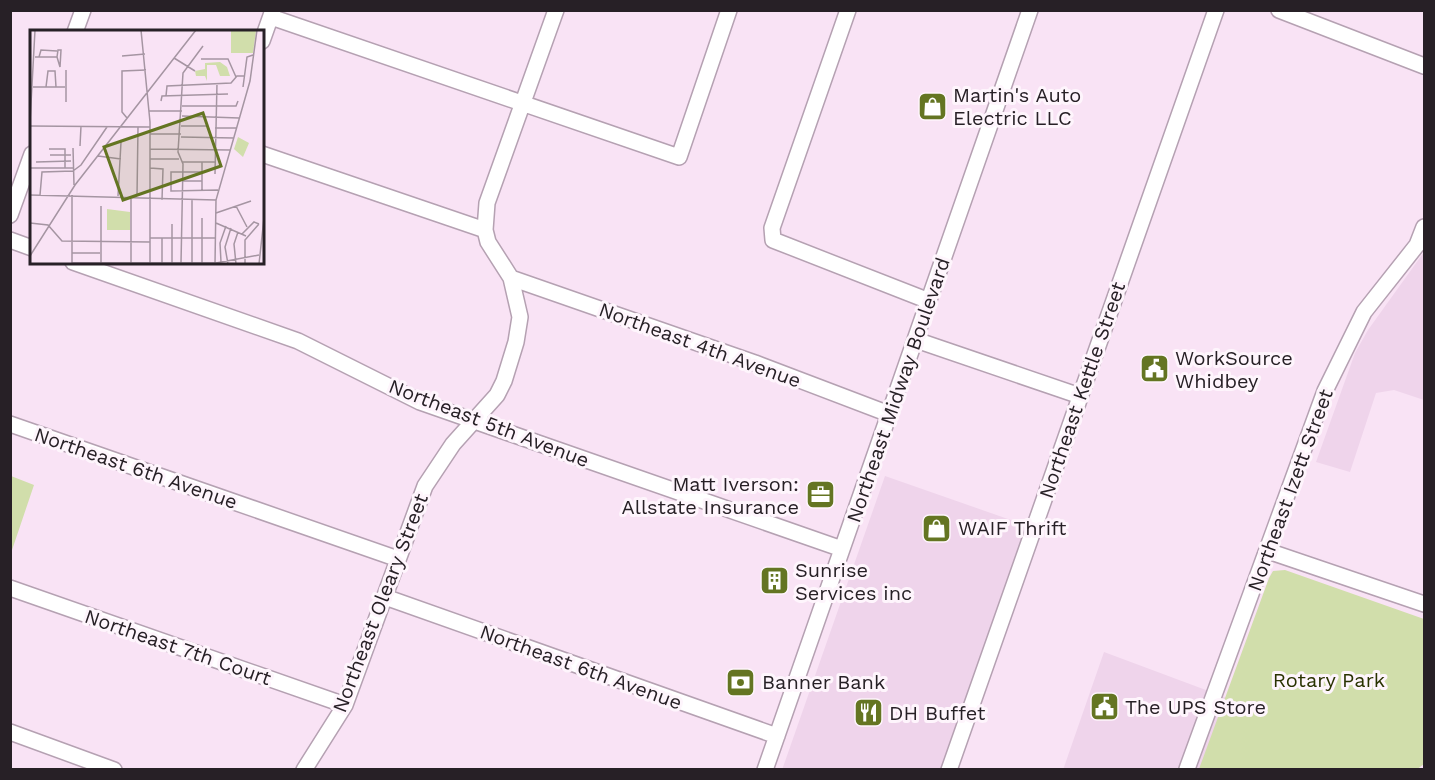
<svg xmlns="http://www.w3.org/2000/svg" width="1435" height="780" font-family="'Work Sans',sans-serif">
	<rect width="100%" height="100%" fill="#f9e3f5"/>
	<path fill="#efd4eb" d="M1424 252V400L1394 390 1376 393 1350 472 1316 462 1355 353 1368 330Z
		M885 476 1028 526 943 769 782 770Z
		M1104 652 1230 699 1205 769 1063 770Z"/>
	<path fill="#d1deab" d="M11 476 34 485 11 553 10 476Z
		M1285 570 1424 619V764L1416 770 1199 769 1269 578 1273 571Z"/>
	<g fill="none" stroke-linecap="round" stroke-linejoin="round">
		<defs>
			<path id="minor" d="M848 10 772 228 773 240 929 301
				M1279 10 1424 66
				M271 17 679 157 729 10
				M75 32 83 10
				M262 41 273 10
				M262 154 485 230
				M10 215 32 154
				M10 240 32 248
				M73 262 298 341 420 402 842 549
				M511 278 755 363 889 414
				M916 340 1080 396
				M10 424 398 559
				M1268 551 1424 604
				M10 588 345 705
				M385 597 777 736
				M10 732 114 770
				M1187 769 1325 391 1364 312 1417 245 1424 227
				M304 770 345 705 425 486 453 444 497 395 504 381 516 342 520 317 511 278 488 242 485 230 487 203 556 10
				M765 770 1030 10
				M949 770 1216 10"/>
		</defs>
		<use href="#minor" stroke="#b5a1b2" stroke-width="18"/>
		<use href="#minor" stroke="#fff" stroke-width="15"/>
	</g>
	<defs>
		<symbol id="shop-square" viewBox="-11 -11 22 22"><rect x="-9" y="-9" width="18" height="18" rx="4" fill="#647522" stroke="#fef5fc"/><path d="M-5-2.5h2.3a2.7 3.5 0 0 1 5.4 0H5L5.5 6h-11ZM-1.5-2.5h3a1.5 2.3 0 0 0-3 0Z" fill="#fff"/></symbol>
		<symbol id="civic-square" viewBox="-11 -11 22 22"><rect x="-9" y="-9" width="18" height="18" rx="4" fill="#647522" stroke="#fef5fc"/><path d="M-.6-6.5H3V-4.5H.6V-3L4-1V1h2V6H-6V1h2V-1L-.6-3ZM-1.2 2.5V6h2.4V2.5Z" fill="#fff"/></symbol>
		<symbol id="office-square" viewBox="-11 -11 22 22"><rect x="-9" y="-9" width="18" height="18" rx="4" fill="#647522" stroke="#fef5fc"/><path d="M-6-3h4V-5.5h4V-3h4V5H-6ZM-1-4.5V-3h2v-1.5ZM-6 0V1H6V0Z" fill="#fff"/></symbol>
		<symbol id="building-square" viewBox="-11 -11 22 22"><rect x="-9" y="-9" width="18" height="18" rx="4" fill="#647522" stroke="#fef5fc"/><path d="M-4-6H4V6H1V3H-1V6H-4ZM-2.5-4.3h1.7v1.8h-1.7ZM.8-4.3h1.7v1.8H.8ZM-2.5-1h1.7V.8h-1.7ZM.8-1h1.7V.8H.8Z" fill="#fff"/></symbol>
		<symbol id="bank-square" viewBox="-11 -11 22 22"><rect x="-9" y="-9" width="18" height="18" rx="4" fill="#647522" stroke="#fef5fc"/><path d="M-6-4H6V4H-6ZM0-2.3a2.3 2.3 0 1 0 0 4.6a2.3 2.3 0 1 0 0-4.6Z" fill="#fff"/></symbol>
		<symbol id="restaurant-square" viewBox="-11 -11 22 22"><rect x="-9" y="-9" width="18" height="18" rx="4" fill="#647522" stroke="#fef5fc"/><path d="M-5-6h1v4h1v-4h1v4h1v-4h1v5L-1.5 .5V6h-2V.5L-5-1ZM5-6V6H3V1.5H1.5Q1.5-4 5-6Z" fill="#fff"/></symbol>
	</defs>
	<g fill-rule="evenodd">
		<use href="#shop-square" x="916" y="90" width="33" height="33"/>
		<use href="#civic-square" x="1138" y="352" width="33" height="33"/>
		<use href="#office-square" x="804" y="478" width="33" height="33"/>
		<use href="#shop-square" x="920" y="512" width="33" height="33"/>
		<use href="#building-square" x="758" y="564" width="33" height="33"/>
		<use href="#bank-square" x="724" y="666" width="33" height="33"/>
		<use href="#civic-square" x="1088" y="690" width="33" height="33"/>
		<use href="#restaurant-square" x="852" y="696" width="33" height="33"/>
	</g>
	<g text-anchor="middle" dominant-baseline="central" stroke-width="6" stroke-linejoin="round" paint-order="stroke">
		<g font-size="20" fill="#272026" stroke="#fef5fc" text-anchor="start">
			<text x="953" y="95">Martin's Auto<tspan x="953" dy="23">Electric LLC</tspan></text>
			<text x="1175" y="358">WorkSource<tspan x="1175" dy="23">Whidbey</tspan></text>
			<text x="799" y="484" text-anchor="end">Matt Iverson:<tspan x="799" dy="23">Allstate Insurance</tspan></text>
			<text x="958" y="528">WAIF Thrift</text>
			<text x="795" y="570">Sunrise<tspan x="795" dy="23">Services inc</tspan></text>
			<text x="762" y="682">Banner Bank</text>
			<text x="1125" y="707">The UPS Store</text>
			<text x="889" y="713">DH Buffet</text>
		</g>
		<g font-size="20" fill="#272026" stroke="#fef5fc">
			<text transform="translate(700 345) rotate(20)">Northeast 4th Avenue</text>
			<text transform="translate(898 390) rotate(-71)">Northeast Midway Boulevard</text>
			<text transform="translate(1082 390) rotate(-71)">Northeast Kettle Street</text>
			<text transform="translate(489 423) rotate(21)">Northeast 5th Avenue</text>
			<text transform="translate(136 468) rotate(19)">Northeast 6th Avenue</text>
			<text transform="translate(1290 490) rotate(-70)">Northeast Izett Street</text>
			<text transform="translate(380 603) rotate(-69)">Northeast Oleary Street</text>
			<text transform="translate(178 647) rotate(19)">Northeast 7th Court</text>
			<text transform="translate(581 667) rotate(20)">Northeast 6th Avenue</text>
		</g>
		<g font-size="20" fill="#293200" stroke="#fef5fc">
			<text x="1329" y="680">Rotary Park</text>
		</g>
	</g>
	<g transform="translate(30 30)">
		<rect width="234" height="234" fill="#f9e3f5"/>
		<path d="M201 1H226L223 23H201Z" fill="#d1deab"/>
		<path d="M190 32 197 37 200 46H190L186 35H177V51L175 46H166L165 41 175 39V33ZM208 107 219 113 213 127 204 119ZM77 179 100 182V200H77Z" fill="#d1deab"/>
		<path fill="none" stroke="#a595a2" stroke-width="1.5" d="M111 0 120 92V234M92 26 115 24M5 27H27L28 20H31L30 37 27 27M9 27 11 20 27 21M144 28 165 41M171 29H198L206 47M36 40V72M3 57H35M16 57 18 41H25L26 57M213 57 217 27 223 25M136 66 137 56 201 53 207 46H215M131 71 132 66 198 64M152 76H206L208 71M119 81H152M152 86 209 88M97 88 92 82V41L116 40M0 92 5 0M0 96 120 97M151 96H178M185 98H206M120 104H151M151 107 204 108M50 116 51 96M43 118 44 155M19 119H35V138M120 119 200 120M20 125H41M68 126 91 129M120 129H149M6 132 41 131M152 132H185M0 138H43M120 138 133 139 132 170M43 141 51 135 77 97M172 142H141V161L188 160M185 144 187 53M153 151H172M172 161V132M0 165 186 170M10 165 12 142 43 141M88 166 91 112M101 166V234M107 166 108 97M206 176 217 197M186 183 221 171M0 193 18 195 32 211 120 212M186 193 216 206M212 204 224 192 229 194M120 208H185M42 223H70M0 226 45 155 166 0M191 232 190 213 196 196M42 233H186L229 225M42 233V165M132 233V208M142 233V194M151 233 153 134 148 122 153 43 173 16M162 233V170M172 233V188M71 234V176M185 234 186 170 220 51 227 0M198 234 195 217 201 198M206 234 204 214 208 202M215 234V210L229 194M229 234 234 188"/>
		<path fill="#647522" fill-opacity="0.15" stroke="#647522" stroke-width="3" d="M173 83 191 136 93 170 74 117Z"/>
		<rect width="234" height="234" fill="none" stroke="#272026" stroke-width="3"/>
	</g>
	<rect width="1435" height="780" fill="none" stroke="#272026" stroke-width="24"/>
</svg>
